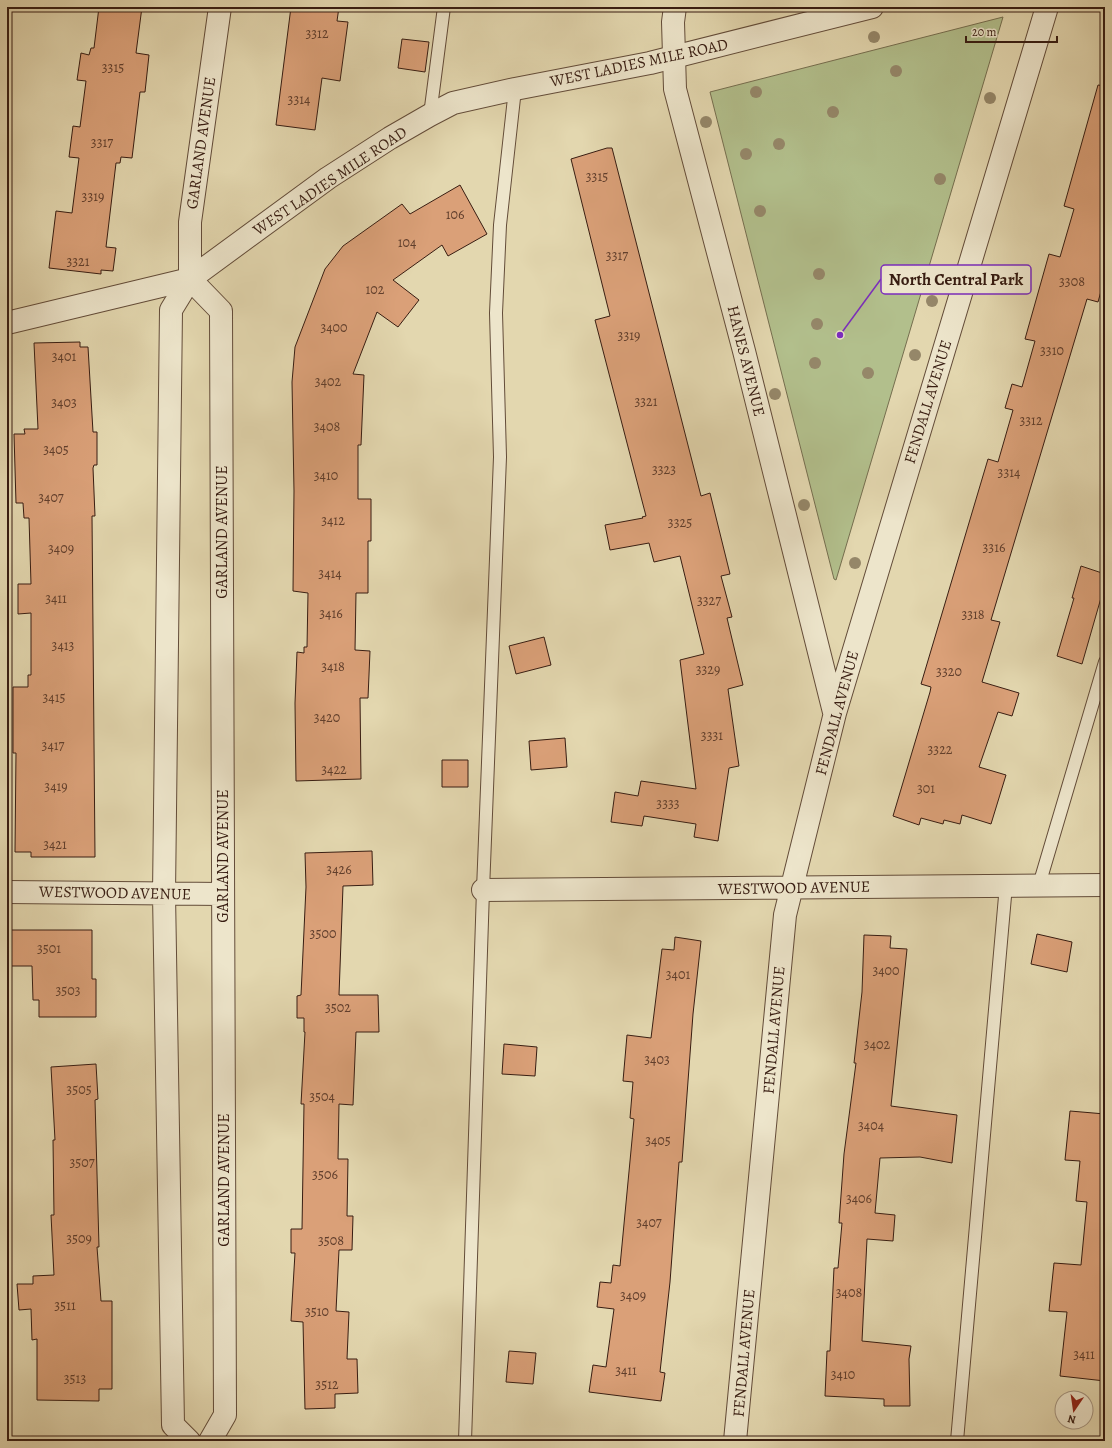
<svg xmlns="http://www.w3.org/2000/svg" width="1112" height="1448" font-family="Alegreya,serif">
	<rect width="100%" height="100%" fill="#e3d7af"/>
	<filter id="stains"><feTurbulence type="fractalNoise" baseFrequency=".005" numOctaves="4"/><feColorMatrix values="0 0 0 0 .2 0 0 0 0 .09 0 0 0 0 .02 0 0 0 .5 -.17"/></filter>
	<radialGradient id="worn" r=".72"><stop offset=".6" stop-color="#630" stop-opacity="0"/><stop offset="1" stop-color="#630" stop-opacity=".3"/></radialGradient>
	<path fill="#b2bf8c" stroke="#756e4f" d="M1003 17 836 580 834 579 710 92Z"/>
	<path fill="#daa078" stroke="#381d12" d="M99 7H142L136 53 149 55 145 92H140L132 158 121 157 120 163H116L106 247 116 248 113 271 101 270V274L49 268 56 211 72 213 79 158 69 157 73 126 80 127 86 81 77 80 81 53 89 55 91 48H94Z
		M291 7H339L337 21 348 22 340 81 322 78 315 130 276 125Z
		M402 39 429 42 425 72 398 68Z
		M1098 85 1105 86V277L1098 302 1087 299 991 620 1000 622 982 682 1019 693 1012 716 998 712 979 767 1006 775 991 824 962 815 960 824 944 820 943 824 921 818 919 825 893 816 930 692 931 687 921 684 988 459 998 462 1013 410 1005 408 1012 384 1022 387 1035 341 1025 339 1049 254 1060 257 1074 209 1064 206Z
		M607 148H612L701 496 710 493 730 574 721 576 732 617 727 618 743 685 728 689 739 766 729 768 718 841 694 837 696 824 644 816 642 826 611 822 615 792 638 796 641 781 696 789 680 660 704 654 680 556 654 562 649 543 610 550 605 525 643 518 642 517 646 516 595 320 610 316 571 159Z
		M460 185 487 234 448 256 442 245 393 280 419 300 398 327 377 312 353 374 364 375 361 445H358V499H371V541H368V593H356L355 650 370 651 368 698H360L361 779 296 781 295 703 297 652 304 653V647H307L308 593 293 591 294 491 292 382 295 347 325 269 343 246 402 204 410 214Z
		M80 342V347H88L93 432H97V465H94L93 468 95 516H92L95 857H31V852H15L16 753H13V687H28V675H31V613L18 614V584H31L29 518H24L23 503H16L14 434H25L24 429H38L34 343Z
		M1081 566 1105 574V584L1082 664 1057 656 1074 598H1072Z
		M544 637 551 665 516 674 509 646Z
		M565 738 567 767 531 770 529 741Z
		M442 760H468V787H442Z
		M372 851 373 885 343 886 339 995H378L379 1032H356L353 1105 339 1104 338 1159H348L347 1216H353L352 1250H339L336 1311 349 1312 347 1359H357L358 1393 335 1394V1408L305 1409 303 1322 291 1321 295 1253H291V1229H302L304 1104H301L305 1032H304V1018H297V996L301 995 306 887 305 853Z
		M7 930H92V979H96V1017H39V1000H33L32 966H7Z
		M1037 934 1072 942 1067 972 1031 964Z
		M864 935 891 936 890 948 907 949 891 1106 957 1115 952 1163 920 1157 880 1158 875 1213 895 1215 893 1241 867 1239 862 1341 911 1346 909 1359 910 1406H884V1399L825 1396 827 1351H830L834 1268H838L842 1223H839L844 1154 856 1063H854L862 992Z
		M675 937 701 941 693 1014 682 1162H679L670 1282 660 1372 665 1373 661 1401 589 1392 593 1365 606 1367 614 1309 597 1307 600 1282 611 1283 613 1265 620 1266 634 1119 630 1118 633 1082 623 1081 627 1035 651 1038 662 949 674 950Z
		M504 1044 537 1047 535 1076 502 1074Z
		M96 1064 98 1099 95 1100 99 1247H97L101 1301H112V1389H99V1401L37 1400V1339L32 1340 31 1309 19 1310 17 1284H33V1276L54 1275 51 1215H54L53 1140H55L51 1067Z
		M1070 1111 1105 1114V1381L1060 1376 1067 1312 1049 1311 1054 1263 1081 1265 1087 1202 1076 1201 1080 1161 1065 1160Z
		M509 1351 536 1353 533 1384 506 1382Z"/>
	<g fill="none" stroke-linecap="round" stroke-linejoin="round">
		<defs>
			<path id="service" d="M430 115 444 7
				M1039 885 1105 662
				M465 1441 483 890 500 457 496 313 500 225 515 89
				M957 1441 1006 885"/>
			<path id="minor" d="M675 7 673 22 675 89 744 351 834 712
				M190 279 221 311 225 1415 210 1441
				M483 890 1105 885
				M7 892 223 894
				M189 1441 173 1425 164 894 171 310 190 279V222L220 7
				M735 1441 785 915 835 713 1047 7"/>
			<path id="tertiary" d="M7 323 190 279 328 178 390 138 430 115 453 103 515 89 650 63 872 7"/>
		</defs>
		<use href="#service" stroke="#634c39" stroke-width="14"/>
		<use href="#minor" stroke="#634c39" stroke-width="24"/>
		<use href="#tertiary" stroke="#634c39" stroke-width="24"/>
		<use href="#service" stroke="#ede5cb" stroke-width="12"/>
		<use href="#minor" stroke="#ede5cb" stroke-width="22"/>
		<use href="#tertiary" stroke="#ede5cb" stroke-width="22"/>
	</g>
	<g fill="#958769">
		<circle cx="874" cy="37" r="6"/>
		<circle cx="896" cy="71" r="6"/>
		<circle cx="756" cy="92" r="6"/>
		<circle cx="990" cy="98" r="6"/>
		<circle cx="833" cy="112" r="6"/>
		<circle cx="706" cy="122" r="6"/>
		<circle cx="779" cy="144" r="6"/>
		<circle cx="746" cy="154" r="6"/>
		<circle cx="940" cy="179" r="6"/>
		<circle cx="760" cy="211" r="6"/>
		<circle cx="819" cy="274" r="6"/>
		<circle cx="932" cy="301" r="6"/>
		<circle cx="817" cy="324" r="6"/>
		<circle cx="915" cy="355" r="6"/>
		<circle cx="815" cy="363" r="6"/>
		<circle cx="868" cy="373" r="6"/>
		<circle cx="775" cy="394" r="6"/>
		<circle cx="804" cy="505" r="6"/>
		<circle cx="855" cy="563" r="6"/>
	</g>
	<g text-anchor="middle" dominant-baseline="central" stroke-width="3.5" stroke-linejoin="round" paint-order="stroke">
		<g font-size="14" fill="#603e2c">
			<text x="317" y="33">3312</text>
			<text x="113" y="67">3315</text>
			<text x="299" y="99">3314</text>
			<text x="102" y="142">3317</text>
			<text x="597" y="176">3315</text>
			<text x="93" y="196">3319</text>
			<text x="455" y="214">106</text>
			<text x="407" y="242">104</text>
			<text x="617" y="255">3317</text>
			<text x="78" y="261">3321</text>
			<text x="1072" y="281">3308</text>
			<text x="375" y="289">102</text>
			<text x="334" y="327">3400</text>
			<text x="629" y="335">3319</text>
			<text x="1052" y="350">3310</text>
			<text x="64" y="356">3401</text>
			<text x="328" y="381">3402</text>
			<text x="646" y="401">3321</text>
			<text x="64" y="402">3403</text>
			<text x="1031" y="420">3312</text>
			<text x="327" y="426">3408</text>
			<text x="56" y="449">3405</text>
			<text x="664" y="469">3323</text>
			<text x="1009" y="472">3314</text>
			<text x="326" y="475">3410</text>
			<text x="51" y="497">3407</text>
			<text x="333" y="520">3412</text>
			<text x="680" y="522">3325</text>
			<text x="994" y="547">3316</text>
			<text x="61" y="548">3409</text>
			<text x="330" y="573">3414</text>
			<text x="56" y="598">3411</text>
			<text x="709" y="600">3327</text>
			<text x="331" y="613">3416</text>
			<text x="973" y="614">3318</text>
			<text x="63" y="645">3413</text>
			<text x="333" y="666">3418</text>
			<text x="708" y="669">3329</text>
			<text x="949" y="671">3320</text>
			<text x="54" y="697">3415</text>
			<text x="327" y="717">3420</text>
			<text x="712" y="735">3331</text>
			<text x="53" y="745">3417</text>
			<text x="940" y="749">3322</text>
			<text x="334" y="769">3422</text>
			<text x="56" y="786">3419</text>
			<text x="926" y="788">301</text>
			<text x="668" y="803">3333</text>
			<text x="55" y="844">3421</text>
			<text x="339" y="869">3426</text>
			<text x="323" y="933">3500</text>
			<text x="49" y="948">3501</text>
			<text x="886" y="970">3400</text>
			<text x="678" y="974">3401</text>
			<text x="68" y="990">3503</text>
			<text x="338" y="1007">3502</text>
			<text x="877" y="1044">3402</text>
			<text x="657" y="1059">3403</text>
			<text x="79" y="1089">3505</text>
			<text x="322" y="1096">3504</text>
			<text x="871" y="1125">3404</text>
			<text x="658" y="1140">3405</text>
			<text x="82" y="1162">3507</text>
			<text x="325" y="1174">3506</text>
			<text x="859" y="1198">3406</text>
			<text x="649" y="1222">3407</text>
			<text x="79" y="1238">3509</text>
			<text x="331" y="1240">3508</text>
			<text x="849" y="1292">3408</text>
			<text x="633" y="1295">3409</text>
			<text x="65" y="1305">3511</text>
			<text x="317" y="1311">3510</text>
			<text x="1084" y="1354">3411</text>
			<text x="626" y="1370">3411</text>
			<text x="843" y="1374">3410</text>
			<text x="75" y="1378">3513</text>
			<text x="327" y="1384">3512</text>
		</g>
		<g font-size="16" fill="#381d12" stroke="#ede5cb">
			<text transform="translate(639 63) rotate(-12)">WEST LADIES MILE ROAD</text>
			<text transform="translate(201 143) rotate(-82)">GARLAND AVENUE</text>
			<text transform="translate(330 181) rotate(-34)">WEST LADIES MILE ROAD</text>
			<text transform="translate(746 361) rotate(76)">HANES AVENUE</text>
			<text transform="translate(928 402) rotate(-73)">FENDALL AVENUE</text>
			<text transform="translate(222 532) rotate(-90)">GARLAND AVENUE</text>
			<text transform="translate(837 713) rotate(-75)">FENDALL AVENUE</text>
			<text transform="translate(223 856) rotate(-90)">GARLAND AVENUE</text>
			<text transform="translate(794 888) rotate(-1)">WESTWOOD AVENUE</text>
			<text transform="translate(115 893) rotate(1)">WESTWOOD AVENUE</text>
			<text transform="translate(774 1030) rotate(-85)">FENDALL AVENUE</text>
			<text transform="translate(224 1180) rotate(-90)">GARLAND AVENUE</text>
			<text transform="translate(744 1353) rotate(-85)">FENDALL AVENUE</text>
		</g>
	</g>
	<path fill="none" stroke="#7b2cbf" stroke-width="1.5" d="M840 335L881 279"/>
	<circle fill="#7b2cbf" stroke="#ede5cb" stroke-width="1.5" cx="840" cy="335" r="4"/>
	<rect fill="#ede5cb" stroke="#7b2cbf" stroke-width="1.5" x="881" y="265" width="150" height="29" rx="4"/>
	<g font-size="17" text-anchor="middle" font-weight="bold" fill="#381d12">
		<text x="956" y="285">North Central Park</text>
	</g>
	<rect width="1112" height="1448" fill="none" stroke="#e3d7af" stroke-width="24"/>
	<rect x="8" y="8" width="1096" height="1432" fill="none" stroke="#381d12" stroke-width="2"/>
	<rect x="12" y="12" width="1088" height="1424" fill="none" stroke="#381d12"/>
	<g transform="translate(1074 1410) rotate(193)"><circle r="19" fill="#ede5cb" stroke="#a59581"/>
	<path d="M0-3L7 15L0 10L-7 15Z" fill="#8f2418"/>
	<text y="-6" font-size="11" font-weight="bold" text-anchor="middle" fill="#381d12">N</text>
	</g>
	<path d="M966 36v6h91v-6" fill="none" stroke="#381d12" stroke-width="2"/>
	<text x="972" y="36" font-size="12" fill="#381d12" stroke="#ede5cb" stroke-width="3" paint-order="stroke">20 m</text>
	<rect width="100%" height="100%" filter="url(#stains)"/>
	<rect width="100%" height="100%" fill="url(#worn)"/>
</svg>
